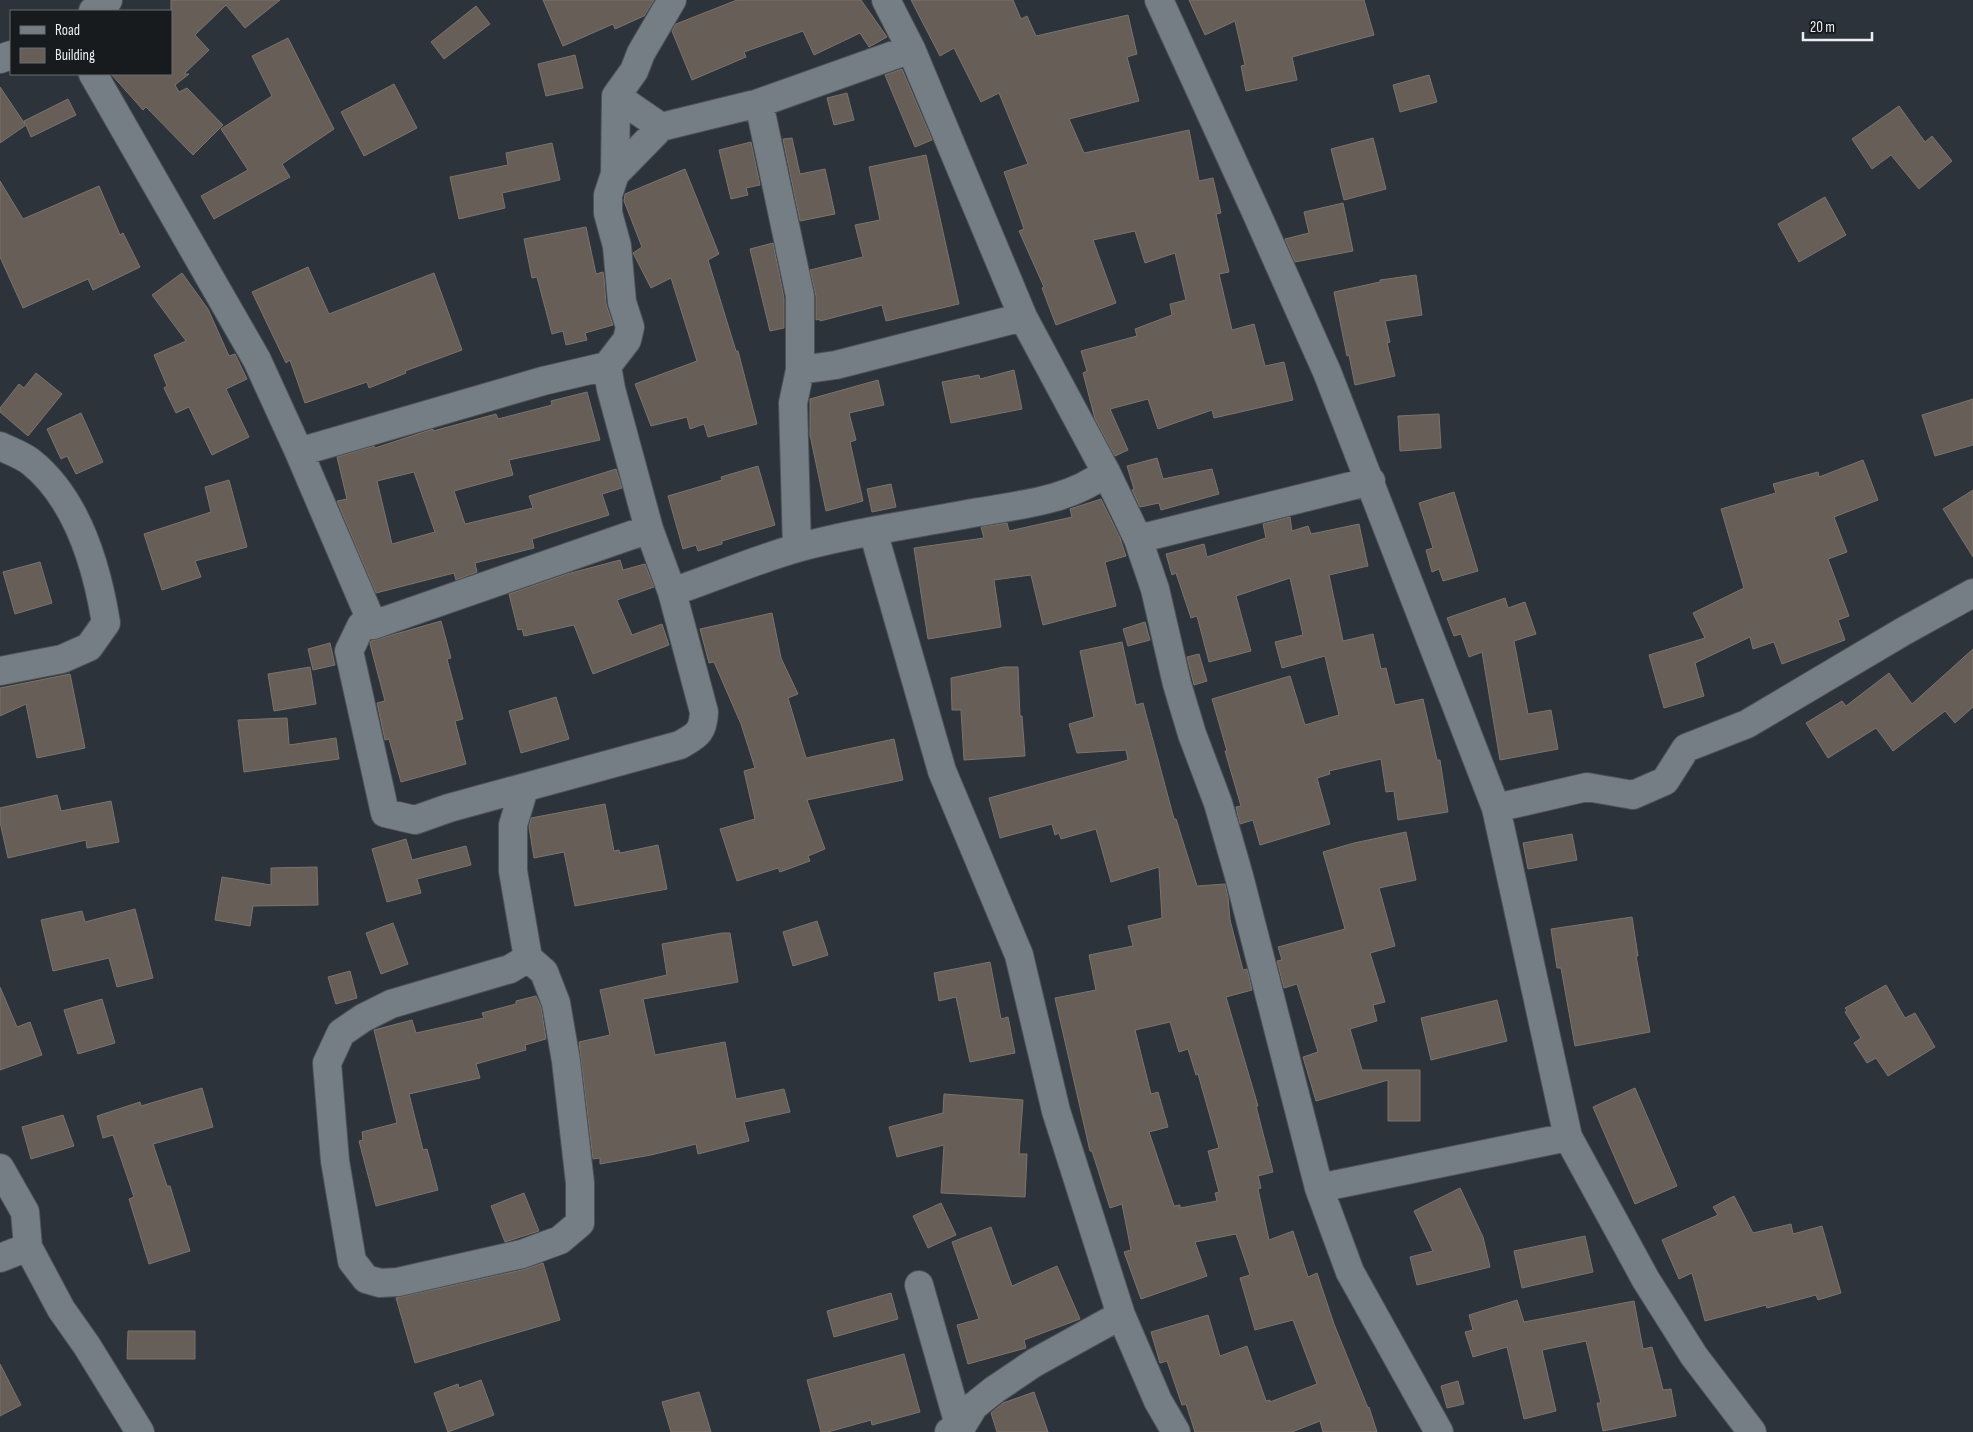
<svg xmlns="http://www.w3.org/2000/svg" width="1973" height="1432" font-family="'Sofia Sans Condensed',sans-serif">
	<rect width="100%" height="100%" fill="#2c333a"/>
	<path fill="#665e57" stroke="#7c736d" fill-rule="evenodd" d="M171 0H280L245 28 226 5 195 35 209 50 184 74H189L175 85 179 92 187 88 223 125 193 155 146 107 143 110 111 74H171Z
		M543 0H654L644 16 615 29 613 24 563 46Z
		M737 0H861L887 37 869 47 860 33 814 55 803 31 744 52 746 57 692 80 672 31 676 24Z
		M911 0H1013L1021 19 1027 16 1036 36 1128 15 1137 54 1127 57 1139 101 1069 119 1084 153 1189 130 1199 181 1213 178 1221 213 1216 214 1229 272 1219 274 1232 330 1254 324 1265 366 1284 362 1293 400 1214 418 1212 410 1158 429 1148 399 1110 409 1128 450 1115 456 1095 419 1083 373 1087 371 1081 351 1137 336 1135 329 1172 315 1170 304 1186 300 1175 253 1145 263 1135 231 1093 240 1116 303 1056 325 1042 288 1044 287 1019 231 1024 229 1004 172 1028 164 999 93 981 102 954 48 940 56Z
		M1189 0H1364L1374 35 1292 57 1297 80 1246 91 1241 66 1245 65 1235 21 1205 35Z
		M476 6 490 24 444 59 431 42Z
		M288 38 334 129 282 164 290 177 214 219 201 196 248 170 221 129 272 96 252 56Z
		M575 55 583 88 546 96 538 64Z
		M902 69 932 140 915 147 885 75Z
		M1429 75 1437 102 1400 112 1393 85Z
		M394 84 417 128 364 156 341 112Z
		M0 87 25 124 24 121 68 99 76 115 31 137 26 125 0 143Z
		M847 93 854 120 834 125 827 98Z
		M1899 106 1925 142 1932 136 1952 161 1919 189 1891 155 1872 169 1852 139Z
		M792 138 800 174 825 169 835 214 800 221 783 139Z
		M1373 138 1386 189 1344 200 1331 149Z
		M751 142 760 185 746 188 748 195 731 199 719 150Z
		M552 143 560 180 502 193 505 208 459 219 450 177 508 165 506 153Z
		M926 155 959 304 886 321 882 305 820 321V319L816 320V296L810 270 863 257 855 225 880 220 869 167Z
		M685 169 719 254 708 260 736 351H738L757 424 708 437 704 424 690 429 687 417 651 426 635 384 697 361 671 278 651 288 633 253 642 247 624 201 625 194Z
		M0 181 23 219 99 186 120 235 123 233 140 267 93 290 88 279 23 308 0 257Z
		M1825 197 1846 235 1799 262 1778 224Z
		M1343 203 1353 251 1295 262 1285 239 1309 233 1304 212Z
		M586 227 596 274 603 272 604 278 606 304 613 325 585 333 587 340 566 345 563 331 552 334 537 277 532 278 524 239Z
		M773 243 784 298V328L770 331 750 249Z
		M308 267 329 314 434 273 462 350 405 371 406 373 369 388 367 382 305 403 290 360 286 363 252 292Z
		M182 273 208 309 229 356 235 354 247 379 226 389 249 437 212 455 189 407 176 413 164 388 167 386 154 355 186 341 152 295Z
		M1416 275 1422 315 1385 321 1390 342 1387 343 1395 376 1355 385 1349 355 1347 356 1334 292 1380 282V280Z
		M1014 370 1022 409 951 423 942 382 979 375 980 379Z
		M36 373 62 394 28 436 0 412V408L19 384 24 388Z
		M878 380 884 405 849 413 856 440 850 442 863 501 826 511 810 435V399Z
		M587 392 600 440 509 460 513 475 454 491 465 524 533 508 529 496 616 469 622 488 602 494 609 515 532 539 534 548 475 563 477 572 456 580 454 573 376 593 337 501 347 499 337 457 374 446 375 448 433 429V431L496 414 498 419 552 405 551 401ZM414 472 435 532 392 544 377 481Z
		M1973 399V445L1935 456 1922 415Z
		M81 413 103 462 76 474 67 456 61 459 47 429Z
		M1439 414 1441 448 1400 451 1398 416Z
		M1157 458 1163 479 1212 469 1219 494 1161 510 1159 503 1140 507 1132 490 1134 489 1127 466Z
		M1863 460 1878 500 1834 517 1847 552 1828 559 1849 616 1838 620 1845 640 1782 664 1774 642 1753 649 1750 637 1695 663 1704 696 1664 708 1649 655 1705 638 1693 613 1744 588 1721 509 1776 493 1773 484 1818 472 1819 477Z
		M758 466 775 525 722 541V544L698 551 696 545 683 549 668 496 722 480 721 477Z
		M229 480 247 547 195 561 201 577 162 590 144 534 211 512 205 487Z
		M891 484 896 507 872 512 867 489Z
		M1973 490V557L1943 509Z
		M1454 492 1478 571 1443 581 1439 569 1432 572 1426 550 1433 548 1419 503Z
		M1101 499 1120 538 1126 556 1105 562 1116 606 1043 625 1031 575 994 580 1001 627 928 639 914 548 984 538 981 527 1007 523 1009 531 1072 517 1070 509Z
		M1290 517 1292 531 1308 526 1311 534 1359 524 1368 566 1329 575 1343 641 1373 634 1381 669 1386 668 1395 705 1423 699 1437 760H1440L1448 812 1398 820 1394 791 1386 792 1381 759 1329 771 1330 774 1317 778 1330 824 1260 845 1253 820 1240 824 1236 807 1241 806 1225 751H1227L1212 699 1290 676 1305 725 1339 715 1329 674 1325 656 1282 668 1275 642 1303 635 1290 578 1236 596 1251 651 1209 662 1197 616 1191 618 1176 573 1172 575 1166 554 1204 544 1207 557 1266 538 1263 524Z
		M620 560 623 570 645 564 654 587 617 600 632 635 662 624 669 645 593 674 574 625 524 636 522 629 518 630 509 594 567 574Z
		M40 562 52 603 15 614 3 572Z
		M1505 598 1508 608 1525 602 1536 634 1514 641 1528 714 1551 710 1558 749 1500 760 1482 652 1469 657 1461 634 1454 636 1447 618Z
		M772 613 781 658 798 694 788 698 806 758 894 739 903 780 807 800 825 849 808 856 810 861 780 872 778 868 737 881 720 829 755 819 744 771 755 768 741 724 714 662 709 663 700 629Z
		M441 621 451 658 447 659 463 719 455 721 466 764 401 782 389 739 385 740 377 703 385 701 370 644 371 641Z
		M1145 622 1150 640 1128 646 1123 629Z
		M1122 642 1136 705 1143 703 1174 819H1176L1197 886 1225 884 1228 897 1230 920 1243 970 1247 969 1252 990 1226 997 1258 1106H1256L1273 1172 1258 1176 1261 1188 1258 1189 1269 1240 1293 1231 1308 1277 1317 1273 1334 1324 1368 1408 1369 1407 1377 1432H1323L1320 1421 1292 1432H1195L1186 1404 1182 1405 1167 1361 1160 1363 1151 1332 1208 1315 1220 1356 1247 1346 1266 1401 1270 1400V1402L1317 1384 1293 1320 1255 1330 1240 1278 1250 1275 1236 1234 1195 1242 1207 1276 1141 1299 1124 1252 1131 1250 1122 1204 1110 1208 1092 1151H1090L1055 998 1096 990 1089 955 1133 946 1128 926 1162 918 1159 867 1111 882 1096 829 1061 839 1059 833 1055 835 1052 824 1000 838 989 798 1128 760 1126 750 1077 753 1069 724 1094 717 1080 651ZM1170 1022 1179 1052 1188 1049 1196 1075 1198 1074 1219 1148 1208 1151 1219 1192 1215 1193 1217 1201 1180 1208V1205L1174 1206 1149 1132 1168 1127 1158 1092 1151 1094 1135 1030Z
		M330 643 335 665 313 670 308 649Z
		M1973 649V707L1955 723 1945 711 1893 751 1876 728 1828 758 1806 723 1842 701 1846 706 1889 673 1912 704Z
		M1199 654 1207 681 1194 685 1187 657Z
		M310 667 316 704 274 711 268 674Z
		M1004 667H1018L1020 716H1022L1025 756 964 760 961 710H952L951 678Z
		M70 674 85 748 37 758 26 704 0 716V688Z
		M556 697 569 739 521 753 509 711Z
		M287 718 289 745 336 738 339 759 244 772 238 720Z
		M57 795 61 811 111 801 119 842 87 848 86 840 8 858 0 822V808Z
		M605 804 614 851 619 850 620 853 658 845 667 889 575 906 564 852 534 858 529 827 531 818Z
		M1406 832 1416 880 1379 888 1395 946 1370 953 1385 1002 1373 1005 1377 1021 1350 1029 1362 1070H1420V1121H1388V1080L1316 1101 1303 1057 1318 1052 1297 984 1284 988 1277 961 1282 960 1278 947 1345 929 1323 852 1354 843Z
		M1572 834 1577 860 1528 869 1523 843Z
		M406 839 412 860 466 846 471 865 417 879 421 893 387 902 372 849Z
		M317 867 318 905 253 906 250 926 215 920 222 877 271 885V868Z
		M135 909 153 978 117 987 109 958 53 971 41 920 82 911 85 922Z
		M1632 917 1638 956H1636L1650 1032 1575 1046 1561 968H1557L1551 929Z
		M817 921 828 955 793 966 783 932Z
		M393 923 408 964 381 974 366 933Z
		M722 933H730L738 982 643 999 655 1055 725 1042 736 1099 784 1089 790 1112 744 1122 749 1141 698 1154 696 1144 651 1155 600 1164V1158L593 1159 579 1042 610 1035 600 990 667 975 662 944Z
		M990 962 1001 1019 1008 1017 1015 1053 970 1062 956 997 939 1001 934 973Z
		M350 971 357 998 336 1004 328 977Z
		M1886 985 1905 1018 1915 1013 1935 1047 1888 1076 1876 1058 1867 1063 1854 1043 1861 1038 1845 1012 1847 1011 1845 1008Z
		M0 987 17 1027 30 1022 42 1055 0 1070Z
		M536 996 541 1007 546 1039 525 1045 526 1050 476 1064 480 1078 409 1094 423 1150 427 1149 438 1190 376 1206 359 1141 363 1140 362 1132 397 1123 374 1030 412 1020 416 1033 484 1018 482 1013 516 1004V1001Z
		M102 999 115 1043 78 1054 64 1010Z
		M1497 1000 1507 1041 1431 1060 1421 1018Z
		M202 1088 213 1127 153 1144 167 1186H170L190 1251 149 1264 129 1199 134 1197 113 1135 103 1138 97 1116 140 1102 141 1106Z
		M1635 1088 1677 1186 1635 1204 1593 1107Z
		M944 1094 1023 1100 1019 1154H1027L1025 1197 941 1193 944 1145 897 1157 889 1127 943 1113Z
		M63 1115 74 1146 31 1159 22 1127Z
		M1460 1188 1483 1237 1490 1267 1417 1285 1410 1257 1433 1251 1414 1211Z
		M524 1193 539 1231 505 1242 491 1206Z
		M1734 1196 1753 1233 1791 1224 1793 1234 1822 1226 1841 1293 1818 1300 1816 1295 1767 1308 1766 1305 1705 1321 1692 1273 1679 1279 1662 1240 1718 1215 1713 1207Z
		M941 1203 956 1235 928 1248 913 1216Z
		M991 1227 1012 1286 1057 1266 1080 1319 1024 1340 1026 1348 968 1364 957 1325 979 1319 952 1242Z
		M1585 1236 1593 1272 1522 1288 1514 1251Z
		M543 1263 560 1320 415 1363 396 1298 526 1269Z
		M891 1293 898 1319 834 1337 827 1311Z
		M1517 1300 1524 1322 1634 1301 1643 1349 1652 1347 1663 1390 1671 1389 1676 1416 1603 1431 1597 1403H1601L1586 1341 1542 1350 1556 1411 1524 1419 1507 1347 1473 1357 1465 1332 1473 1330 1469 1315Z
		M128 1331H195V1359H127Z
		M904 1354 920 1412 872 1425 871 1420 828 1432H821L807 1380Z
		M0 1364 21 1405 0 1416Z
		M481 1380 494 1415 448 1432 434 1393 458 1384 459 1388Z
		M1458 1381 1464 1404 1447 1408 1441 1386Z
		M699 1392 711 1432H671L662 1402Z
		M1034 1392 1048 1432H997L991 1413 1003 1403Z"/>
	<g fill="none" stroke-linecap="round" stroke-linejoin="round">
		<defs>
			<path id="minor" d="M886 0 911 49 1023 317 1106 472 1138 539 1155 589 1177 684 1192 734 1218 803 1239 876 1319 1188 1568 1137
				M1159 0 1255 210 1327 372 1496 808 1568 1137 1646 1280 1694 1356 1752 1432
				M93 11 108 0
				M0 59 11 55
				M93 74 257 360 299 452 373 625
				M616 96 661 127 759 103 911 49
				M759 103 800 296V370
				M615 174 616 96 634 71 641 53 672 0
				M0 446C10 451 22 455 31 462 77 499 97 567 106 623L89 647 62 659 0 671
				M299 452 543 381 607 366
				M649 529 373 625 361 626 349 651 385 813 415 820 449 808 680 745C697 735 703 733 704 712L672 592 649 529 611 389 607 366 627 340 630 327 622 302 617 246 608 213V195L615 174 661 127
				M873 531 942 771 1019 955 1056 1111 1121 1315 1158 1401 1176 1432
				M1138 539 1371 481
				M797 548 793 403 800 370 836 365 1023 317
				M672 592C713 578 755 560 797 548 855 532 915 524 973 513 1017 505 1071 501 1106 472
				M524 789 513 825V871L528 958 544 972 556 1003 566 1061 580 1183V1223L560 1240 522 1254 398 1282 380 1283 366 1279 352 1261 335 1161 327 1063 341 1033 363 1018 391 1004 510 969 528 958
				M1496 808 1587 787 1633 795 1665 781 1686 748 1747 724 1904 631 1973 593
				M0 1168 25 1212 28 1247 61 1309 87 1346 140 1432
				M1319 1188 1350 1272 1439 1432
				M0 1258 28 1247
				M919 1285 961 1432
				M949 1432 960 1429 974 1406 994 1390 1034 1363 1121 1315"/>
		</defs>
		<use href="#minor" stroke="#4c5257" stroke-width="30"/>
		<use href="#minor" stroke="#757d85" stroke-width="28"/>
	</g>
	<rect x="10" y="10" width="162" height="65" fill="#171b1d" stroke="#6b6f72"/>
	<rect x="20" y="26" width="25" height="8" fill="#757d85" stroke="#6b6f72"/>
	<text x="55" y="35" font-size="15" fill="#eaeef2">Road</text>
	<rect x="20" y="48" width="25" height="15" fill="#665e57" stroke="#6b6f72"/>
	<text x="55" y="60" font-size="15" fill="#eaeef2">Building</text>
	<path d="M1803 32v8h69v-8" fill="none" stroke="#eaeef2" stroke-width="2.5"/>
	<text x="1810" y="32" font-size="15" fill="#eaeef2" stroke="#171b1d" stroke-width="4" paint-order="stroke">20 m</text>
</svg>
